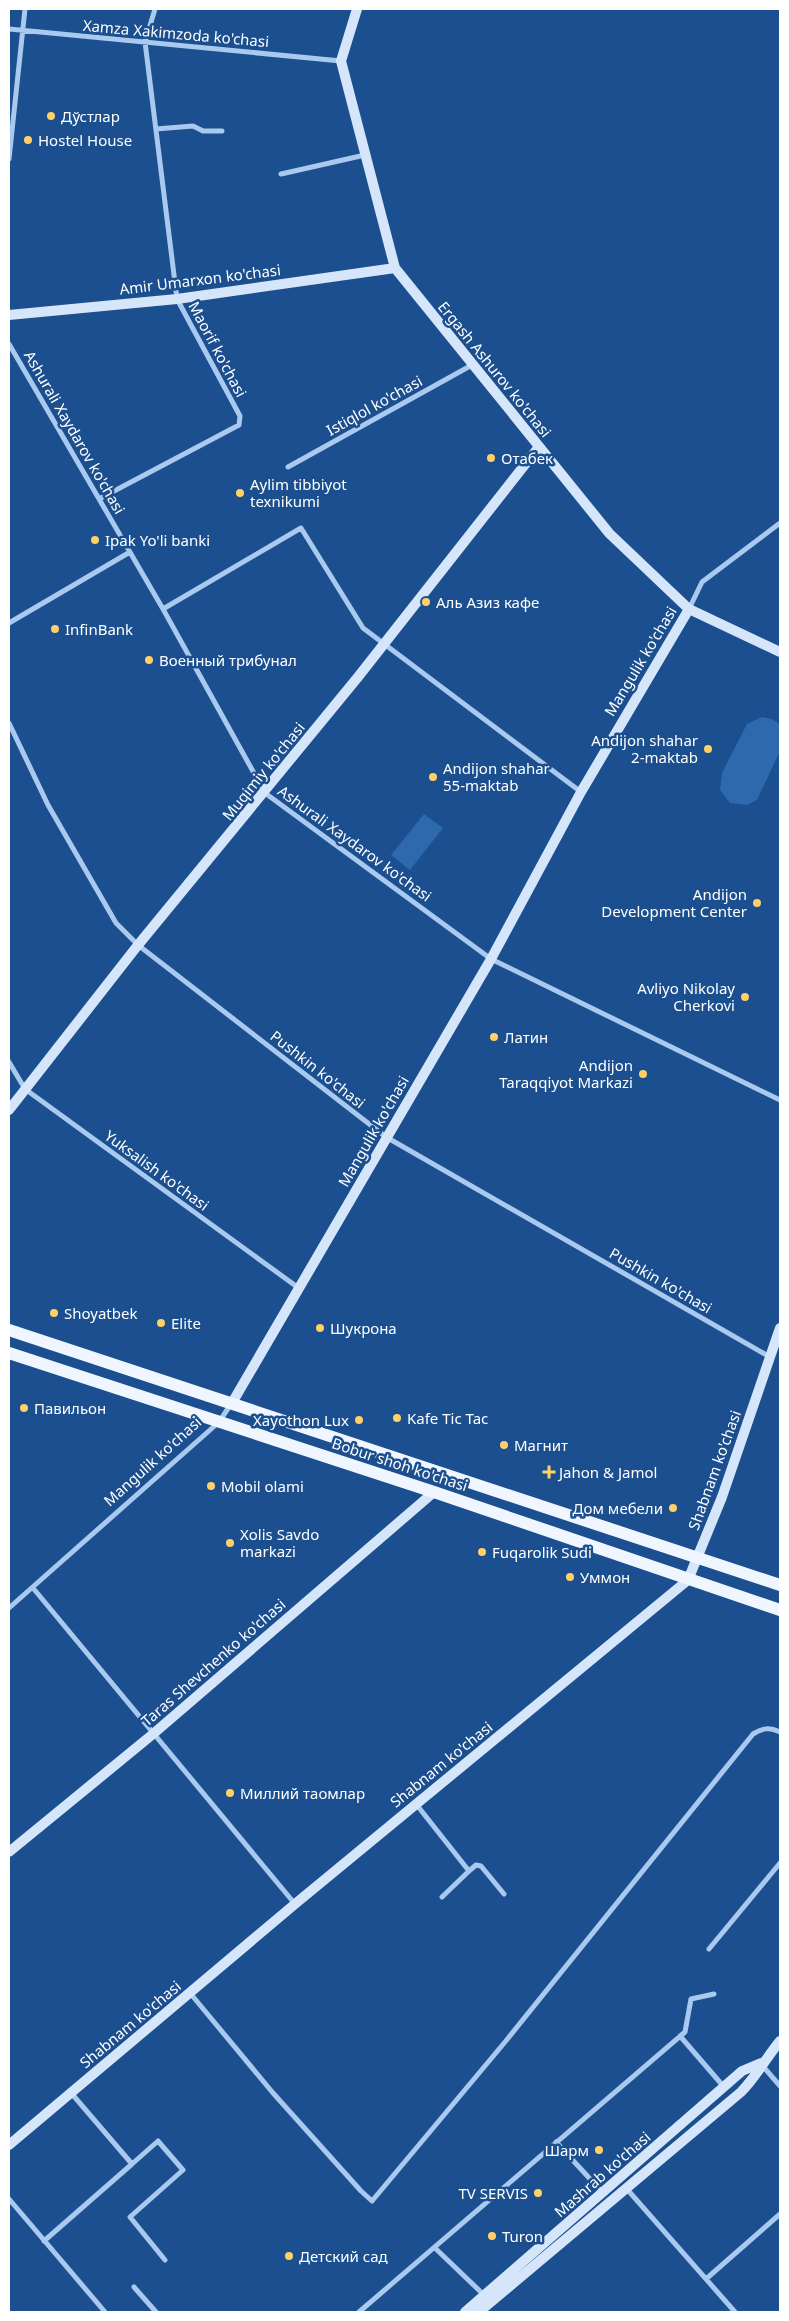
<svg xmlns="http://www.w3.org/2000/svg" width="789" height="2321" font-family="'Noto Sans',sans-serif">
	<rect width="100%" height="100%" fill="#1b4f8f"/>
	<path fill="#2e69ad" d="M762 717 772 719 780 724V751L757 800 747 805 730 803 720 790 722 773 747 724Z
		M424 814 443 828 410 870 391 855Z"/>
	<g fill="none" stroke-linecap="round" stroke-linejoin="round">
		<path stroke="#a9c9ee" stroke-width="5" d="M9 29 341 61
			M156 129 193 126 203 131H222
			M9 159 25 9
			M281 174 365 155
			M9 344 163 609 265 793 491 959 780 1100
			M288 467 472 365
			M99 499 239 425 240 416 177 299 145 42 155 9
			M163 609 301 528 363 628 581 792
			M689 609 702 582 780 523
			M9 623 130 552
			M9 723 48 805 116 923 138 945 386 1137 770 1357
			M9 1062 25 1089 300 1289
			M33 1588 295 1904
			M9 1608 219 1422 231 1404
			M416 1804 469 1871 476 1865 481 1866 504 1894
			M442 1897 469 1871
			M709 1949 780 1863
			M190 1993 273 2093 361 2191 372 2201 505 2042 753 1734C763 1728 769 1727 780 1732
			M680 2036 724 2087
			M761 2064 780 2086
			M556 2142 603 2193
			M132 2164 158 2141 183 2170 130 2217 165 2260
			M626 2188 735 2312
			M9 2199 105 2312
			M44 2241 132 2164 72 2094
			M435 2248 484 2295
			M706 2279 780 2214
			M134 2287 156 2312
			M359 2312 685 2032 691 1999 714 1994"/>
		<path stroke="#d6e6fa" stroke-width="10" d="M357 9 341 61 395 268 609 533 689 609 780 652
			M9 315 177 299 395 268
			M9 1110 138 945 358 677 538 448
			M232 1403 491 959 581 792 689 609
			M9 1852 153 1734 434 1492
			M9 2145 295 1904 688 1580 722 1497 780 1328
			M465 2312 742 2071 761 2063
			M479 2312 741 2092C756 2077 766 2058 780 2041"/>
		<path stroke="#f0f6ff" stroke-width="12" d="M9 1330 780 1585
			M9 1353 434 1492 780 1610"/>
	</g>
	<g fill="#ffd166" stroke="#1b4f8f" stroke-width="2">
		<circle cx="51" cy="116" r="5"/>
		<circle cx="28" cy="140" r="5"/>
		<circle cx="491" cy="458" r="5"/>
		<circle cx="240" cy="493" r="5"/>
		<circle cx="95" cy="540" r="5"/>
		<circle cx="426" cy="602" r="5"/>
		<circle cx="55" cy="629" r="5"/>
		<circle cx="149" cy="660" r="5"/>
		<circle cx="708" cy="749" r="5"/>
		<circle cx="433" cy="777" r="5"/>
		<circle cx="757" cy="903" r="5"/>
		<circle cx="745" cy="997" r="5"/>
		<circle cx="494" cy="1037" r="5"/>
		<circle cx="643" cy="1074" r="5"/>
		<circle cx="54" cy="1313" r="5"/>
		<circle cx="161" cy="1323" r="5"/>
		<circle cx="320" cy="1328" r="5"/>
		<circle cx="24" cy="1408" r="5"/>
		<circle cx="397" cy="1418" r="5"/>
		<circle cx="359" cy="1420" r="5"/>
		<circle cx="504" cy="1445" r="5"/>
		<path d="M546.5 1464.5h5v5h5v5h-5v5h-5v-5h-5v-5h5z"/>
		<circle cx="211" cy="1486" r="5"/>
		<circle cx="673" cy="1508" r="5"/>
		<circle cx="230" cy="1543" r="5"/>
		<circle cx="482" cy="1552" r="5"/>
		<circle cx="570" cy="1577" r="5"/>
		<circle cx="230" cy="1793" r="5"/>
		<circle cx="599" cy="2150" r="5"/>
		<circle cx="538" cy="2193" r="5"/>
		<circle cx="492" cy="2236" r="5"/>
		<circle cx="289" cy="2256" r="5"/>
	</g>
	<g text-anchor="middle" dominant-baseline="central" stroke-width="5" stroke-linejoin="round" paint-order="stroke">
		<g font-size="15" fill="#fff" stroke="#1b4f8f">
			<text transform="translate(176 33) rotate(5)">Xamza Xakimzoda ko'chasi</text>
			<text transform="translate(200 279) rotate(-7)">Amir Umarxon ko'chasi</text>
			<text transform="translate(218 349) rotate(62)">Maorif ko'chasi</text>
			<text transform="translate(495 369) rotate(51)">Ergash Ashurov ko'chasi</text>
			<text transform="translate(374 405) rotate(-29)">Istiqlol ko'chasi</text>
			<text transform="translate(75 432) rotate(60)">Ashurali Xaydarov ko'chasi</text>
			<text transform="translate(640 661) rotate(-59)">Mangulik ko'chasi</text>
			<text transform="translate(263 771) rotate(-51)">Muqimiy ko'chasi</text>
			<text transform="translate(355 843) rotate(36)">Ashurali Xaydarov ko'chasi</text>
			<text transform="translate(318 1069) rotate(38)">Pushkin ko'chasi</text>
			<text transform="translate(373 1131) rotate(-60)">Mangulik ko'chasi</text>
			<text transform="translate(157 1170) rotate(36)">Yuksalish ko'chasi</text>
			<text transform="translate(661 1280) rotate(30)">Pushkin ko'chasi</text>
			<text transform="translate(152 1461) rotate(-42)">Mangulik ko'chasi</text>
			<text transform="translate(400 1464) rotate(18)">Bobur shoh ko'chasi</text>
			<text transform="translate(714 1470) rotate(-70)">Shabnam ko'chasi</text>
			<text transform="translate(213 1662) rotate(-41)">Taras Shevchenko ko'chasi</text>
			<text transform="translate(441 1764) rotate(-39)">Shabnam ko'chasi</text>
			<text transform="translate(130 2024) rotate(-40)">Shabnam ko'chasi</text>
			<text transform="translate(602 2174) rotate(-41)">Mashrab ko'chasi</text>
		</g>
		<g font-size="15" fill="#fff" stroke="#1b4f8f" text-anchor="start">
			<text x="61" y="116">Дўстлар</text>
			<text x="38" y="140">Hostel House</text>
			<text x="501" y="458">Отабек</text>
			<text x="250" y="484">Aylim tibbiyot<tspan x="250" dy="17">texnikumi</tspan></text>
			<text x="105" y="540">Ipak Yo'li banki</text>
			<text x="436" y="602">Аль Азиз кафе</text>
			<text x="65" y="629">InfinBank</text>
			<text x="159" y="660">Военный трибунал</text>
			<text x="698" y="740" text-anchor="end">Andijon shahar<tspan x="698" dy="17">2-maktab</tspan></text>
			<text x="443" y="768">Andijon shahar<tspan x="443" dy="17">55-maktab</tspan></text>
			<text x="747" y="894" text-anchor="end">Andijon<tspan x="747" dy="17">Development Center</tspan></text>
			<text x="735" y="988" text-anchor="end">Avliyo Nikolay<tspan x="735" dy="17">Cherkovi</tspan></text>
			<text x="504" y="1037">Латин</text>
			<text x="633" y="1065" text-anchor="end">Andijon<tspan x="633" dy="17">Taraqqiyot Markazi</tspan></text>
			<text x="64" y="1313">Shoyatbek</text>
			<text x="171" y="1323">Elite</text>
			<text x="330" y="1328">Шукрона</text>
			<text x="34" y="1408">Павильон</text>
			<text x="407" y="1418">Kafe Tic Tac</text>
			<text x="349" y="1420" text-anchor="end">Xayothon Lux</text>
			<text x="514" y="1445">Магнит</text>
			<text x="559" y="1472">Jahon &amp; Jamol</text>
			<text x="221" y="1486">Mobil olami</text>
			<text x="663" y="1508" text-anchor="end">Дом мебели</text>
			<text x="240" y="1534">Xolis Savdo<tspan x="240" dy="17">markazi</tspan></text>
			<text x="492" y="1552">Fuqarolik Sudi</text>
			<text x="580" y="1577">Уммон</text>
			<text x="240" y="1793">Миллий таомлар</text>
			<text x="589" y="2150" text-anchor="end">Шарм</text>
			<text x="528" y="2193" text-anchor="end">TV SERVIS</text>
			<text x="502" y="2236">Turon</text>
			<text x="299" y="2256">Детский сад</text>
		</g>
	</g>
	<rect width="789" height="2321" fill="none" stroke="#ffffff" stroke-width="20"/>
</svg>
